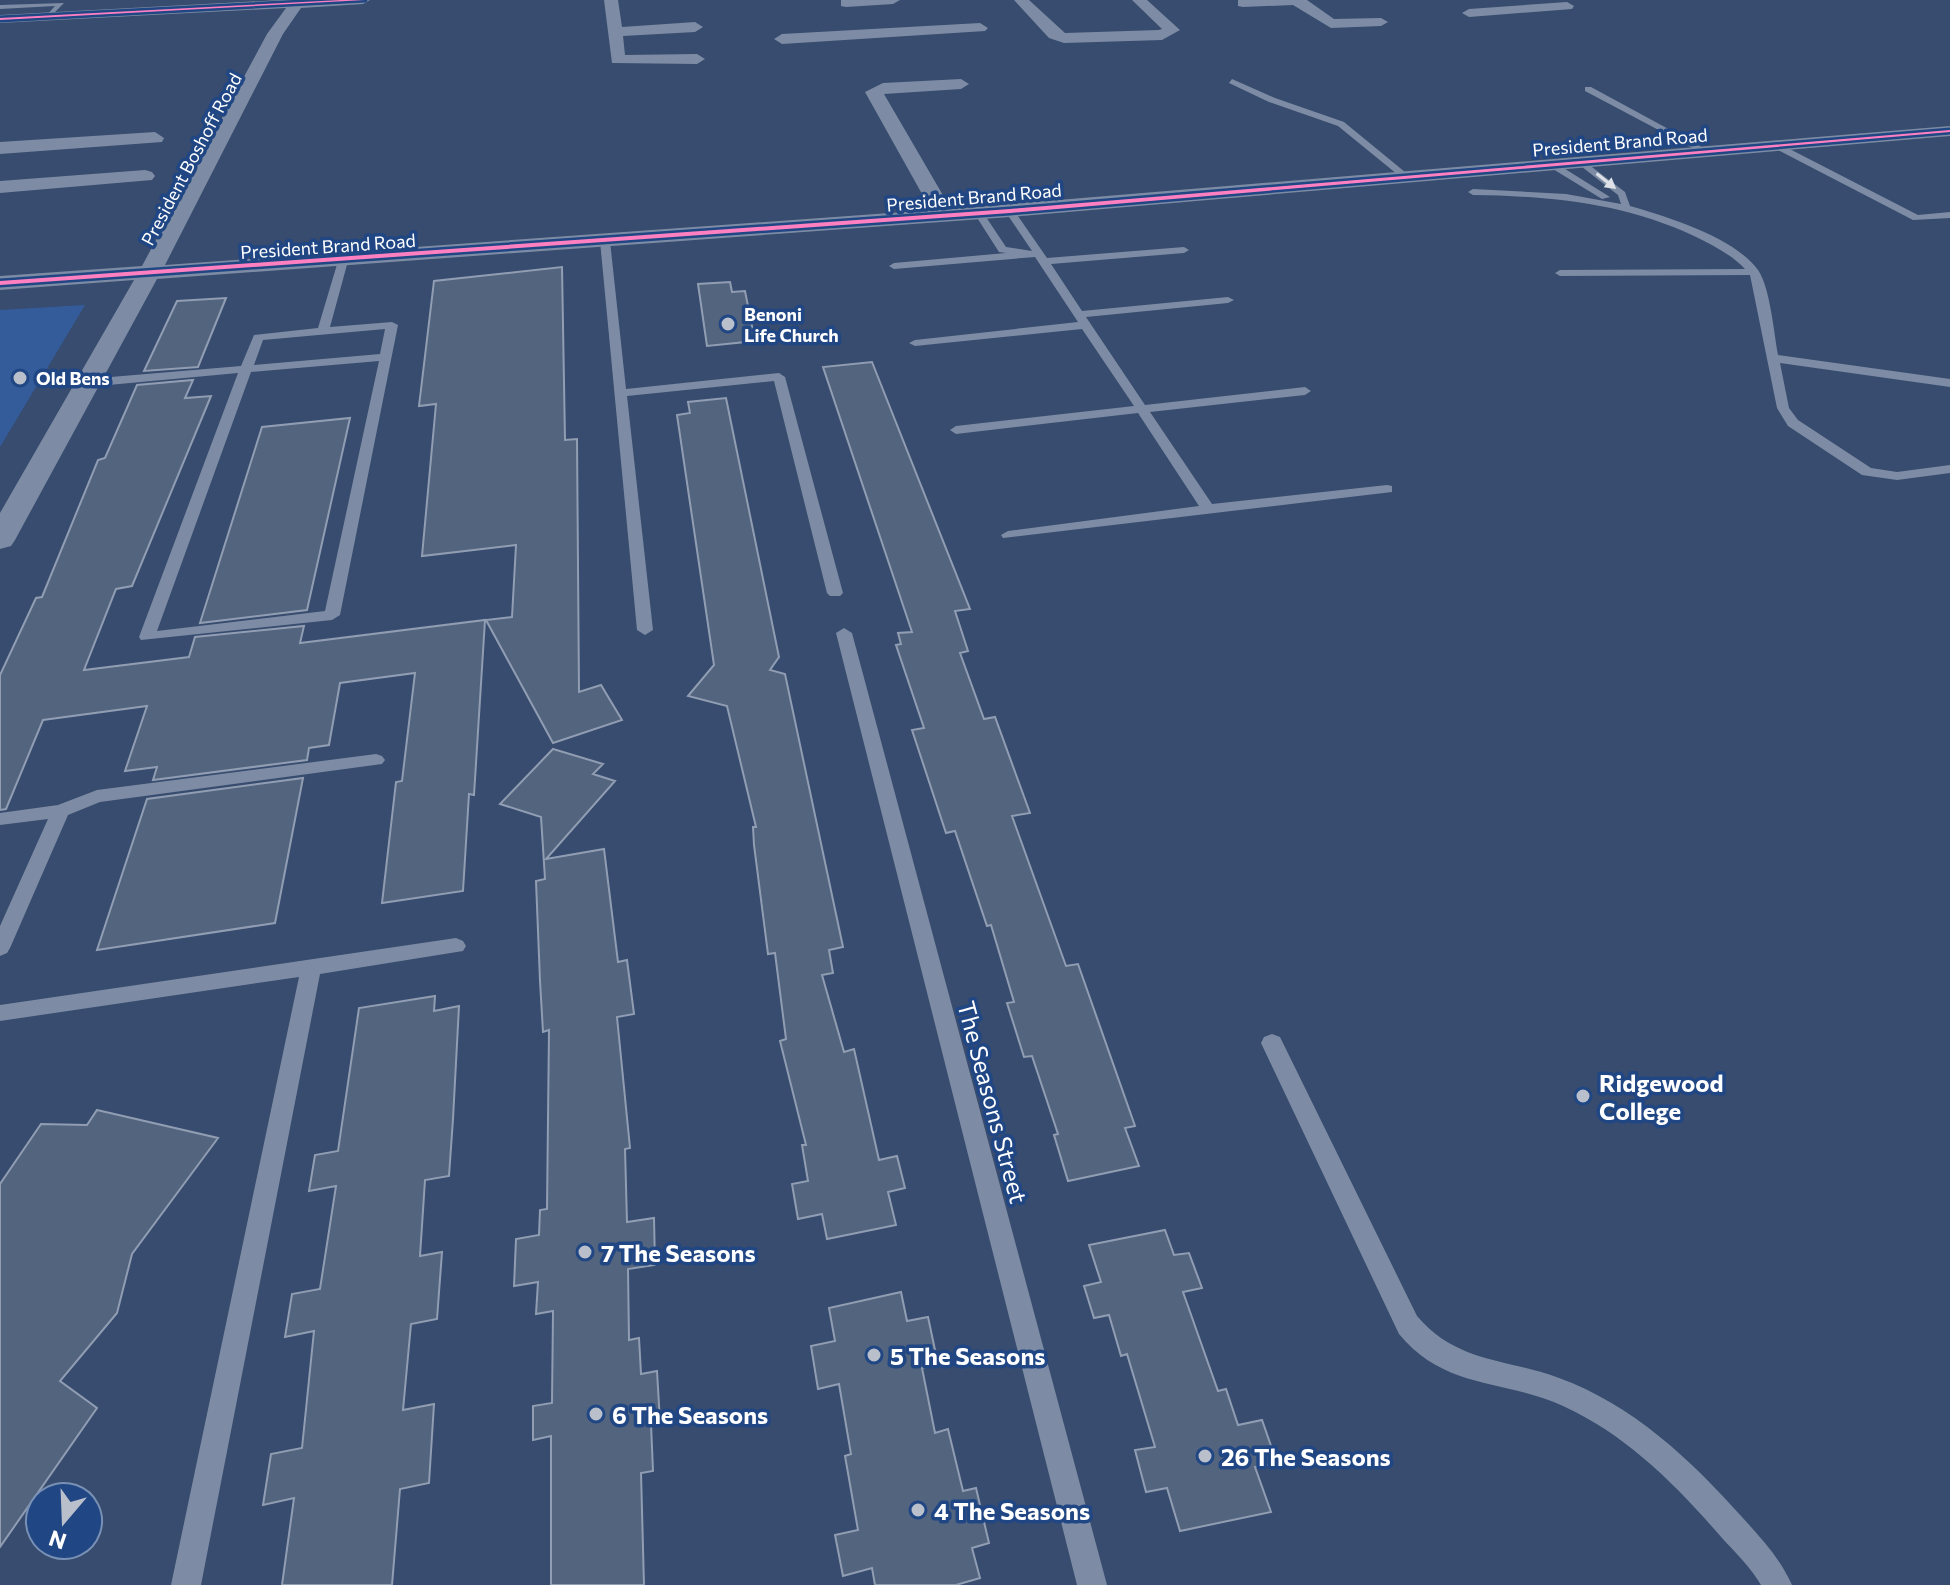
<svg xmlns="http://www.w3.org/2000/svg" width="1950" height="1585" font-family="Commissioner,sans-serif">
	<rect width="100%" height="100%" fill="#374c6e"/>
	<path fill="#345c9a" d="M85 305 0 447V310Z"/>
	<path fill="#52647e" stroke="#919db2" stroke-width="2" d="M562 267 565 440 577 439 579 692 601 685 622 720 553 743 486 620 512 617 516 545 422 556 436 404 419 406 434 281Z
		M730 282 732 292 745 291 755 341 707 346 698 284Z
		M226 298 198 367 144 371 177 301Z
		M872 362 970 609 955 611 968 651 960 653 984 719 995 717 1030 813 1012 816 1066 966 1078 964 1135 1126 1125 1128 1139 1166 1068 1181 1054 1135 1058 1134 1032 1056 1024 1057 1007 1003 1014 1002 991 925 987 926 955 831 946 833 912 730 924 728 896 645 901 644 898 633 912 632 823 367Z
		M193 380 185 398 211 396 132 586 116 589 84 670 189 657 195 637 304 626 300 643 485 620 474 795 469 794 463 891 382 903 396 782 402 781 415 673 340 683 329 745 309 748 307 760 153 780 157 767 125 771 147 706 43 720 6 809 0 810V675L36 598 42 597 98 460 105 458 137 385Z
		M726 398 779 657 770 670 785 674 843 947 829 950 833 973 822 975 844 1052 854 1049 879 1160 897 1156 905 1188 888 1192 896 1225 827 1239 822 1214 798 1219 792 1184 808 1181 802 1145H806L780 1041 786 1039 775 953 768 954 754 845 753 827H756L727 706 688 696 714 665 677 415 690 413 688 402Z
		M350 418 307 610 200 623 262 427Z
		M553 749 603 764 593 774 615 781 546 859 604 849 618 962 627 960 634 1014 617 1017 630 1148 625 1149 627 1222 654 1218 655 1265 628 1269 629 1340 639 1338 641 1374 657 1371 660 1422 651 1424 653 1471 641 1473 644 1585H551V1436L533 1440V1406L552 1403 553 1311 536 1314 538 1282 514 1286 516 1239 539 1235 540 1210 547 1209 549 1030 543 1032 540 981 536 881 545 879 541 817 500 804Z
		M303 778 275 923 97 950 147 799Z
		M435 996 434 1011 459 1006 453 1119 449 1176 425 1180 420 1256 442 1252 437 1319 411 1324 403 1410 434 1404 429 1483 400 1489 392 1585H282L294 1498 263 1505 271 1454 302 1448 314 1331 285 1337 292 1294 320 1289 336 1186 309 1191 315 1155 338 1151 359 1008Z
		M97 1110 218 1138 132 1254 117 1313 60 1381 97 1408 0 1547V1184L41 1124 87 1125Z
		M1165 1230 1174 1255 1189 1253 1202 1288 1183 1292 1218 1391 1226 1389 1238 1425 1262 1420 1277 1463 1255 1467 1271 1512 1180 1531 1167 1488 1146 1492 1135 1450 1155 1447 1127 1354 1121 1356 1109 1315 1094 1318 1084 1286 1101 1282 1089 1245Z
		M901 1292 907 1321 928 1317 938 1364 922 1368 935 1433 948 1429 963 1491 976 1488 989 1543 972 1548 980 1578 956 1585H875L872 1568 843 1576 835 1535 858 1530 845 1456 851 1454 839 1384 818 1389 811 1346 835 1341 829 1308Z"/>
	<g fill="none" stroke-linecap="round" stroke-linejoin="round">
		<path fill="#7d8ca4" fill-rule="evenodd" d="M64 3 49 18 46 16 55 6 0 9V5Z
			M1232 79 1275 98 1344 122 1411 177 1403 179 1338 126 1269 102 1229 83Z
			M1585 87H1591L1709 151 1702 153 1585 91Z
			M1772 143H1778L1918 215 1950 212V218L1913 220 1772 147Z
			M1580 158 1625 192 1630 206C1668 217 1734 237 1758 270 1770 287 1774 333 1778 355L1950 379V387L1780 363 1789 408 1798 420 1871 468 1897 472 1950 465V473L1897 480 1862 475 1788 426 1777 408 1750 275 1560 276 1555 273 1560 270 1745 269C1731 254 1712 245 1694 236 1624 203 1550 196 1473 195L1468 192 1473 189 1566 194 1621 204 1618 195 1577 163Z
			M1548 162H1554L1610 197 1602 199 1548 166Z
			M1010 208 1013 209 1047 258 1184 247 1189 250 1184 253 1051 264 1082 311 1228 297 1234 300 1228 303 1086 317 1145 405 1305 387 1311 391 1305 395 1150 412 1212 504 1387 485 1392 486V492L1003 538 1001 535 1008 531 1199 506 1138 413 956 434 950 430 956 426 1134 406 1082 329 915 346 909 343 915 340 1078 322 1035 257 894 269 889 266 894 263 1006 253 999 252 974 213 979 210 982 211 1006 247 1032 251 1005 211Z
			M605 238 610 241 626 389 779 373 785 377 843 593 840 596H830L827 593 774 381 627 396 653 630 645 635 637 630 600 241Z
			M343 258 348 261 330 327 392 322 398 325 340 615 332 620 141 640 139 637 238 373 87 387 81 383 87 379 241 366 254 335 318 328 338 261ZM385 329 380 354 254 365 263 340ZM379 361 325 611 157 631 251 372Z
			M844 628 852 633 1107 1585H1077L836 633Z
			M376 754 382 756 385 760 382 764 100 802 68 815 10 948 7 953 0 956V926L48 819 0 825V813L58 805 97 790Z
			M456 938 463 941 466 946 463 951 320 974 201 1585H171L299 977 0 1021V1005Z
			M1272 1034 1280 1037 1417 1316C1457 1363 1505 1358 1559 1378 1633 1405 1690 1459 1742 1517 1761 1538 1780 1558 1792 1585H1761C1751 1568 1736 1553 1722 1538 1677 1486 1627 1435 1563 1406 1504 1379 1445 1390 1399 1334L1261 1043 1264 1037Z"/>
		<path fill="#7d8ca4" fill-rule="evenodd" d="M280 0H370L363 4 301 8 283 34 165 265 931 210 865 92 883 83 961 79 969 84 961 89 884 94 951 209 1950 126V136L1010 217 157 279 15 540 11 546 0 549V513L134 280 0 290V276L142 266 267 34 286 8 0 23V15Z
			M604 0H618L622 27 695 22 703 27 695 32 623 36 625 55 697 54 705 59 697 64 612 63Z
			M841 0H900L893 4 846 7 841 6Z
			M1014 0H1029L1065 33 1159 30 1162 29 1132 0H1147L1180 30 1162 40 1064 43 1049 38Z
			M1238 0H1307L1334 19 1381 18 1388 22 1381 26 1331 28 1293 5 1243 7 1238 6Z
			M1567 2 1574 6 1572 9 1469 17 1462 13 1469 9Z
			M980 23 988 28 985 31 782 44 774 39 782 34Z
			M155 132 164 138 162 142 0 154V142Z
			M145 170 152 172 155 176 152 180 0 193V181Z"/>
		<defs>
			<path id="cycleway" d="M341 0H365L0 20V18Z
				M1950 130V132L1010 213 0 285V281L1010 209Z"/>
		</defs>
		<use href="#cycleway" stroke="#204684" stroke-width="5"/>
		<use href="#cycleway" fill="#ff80c0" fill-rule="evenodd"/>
	</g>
	<defs><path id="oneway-solid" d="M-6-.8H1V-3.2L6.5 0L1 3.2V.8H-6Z" transform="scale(2)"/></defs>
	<use fill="#dee2e8" href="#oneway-solid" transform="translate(1606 181) rotate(38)"/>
	<g fill="#b9c0cc" stroke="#204684" stroke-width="3">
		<circle cx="728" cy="324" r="8"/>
		<circle cx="20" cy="378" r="8"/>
		<circle cx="1583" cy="1096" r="8"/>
		<circle cx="585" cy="1252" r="8"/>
		<circle cx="874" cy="1355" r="8"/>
		<circle cx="596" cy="1414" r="8"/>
		<circle cx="1205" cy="1456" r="8"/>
		<circle cx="918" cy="1510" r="8"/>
	</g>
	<g text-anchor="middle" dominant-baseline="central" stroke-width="7" stroke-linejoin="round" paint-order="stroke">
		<g font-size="18" fill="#fff" stroke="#204684">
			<text transform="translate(1620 142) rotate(-5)">President Brand Road</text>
			<text transform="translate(191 159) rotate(-62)">President Boshoff Road</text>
			<text transform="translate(974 197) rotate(-5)">President Brand Road</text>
			<text transform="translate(328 246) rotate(-4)">President Brand Road</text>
		</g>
		<g font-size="18" font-weight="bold" fill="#fff" stroke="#204684" text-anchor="start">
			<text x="744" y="314">Benoni<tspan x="744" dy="21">Life Church</tspan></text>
			<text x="36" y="378">Old Bens</text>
		</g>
		<g font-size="24" font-weight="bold" fill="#fff" stroke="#204684" text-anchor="start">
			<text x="1599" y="1082">Ridgewood<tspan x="1599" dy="28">College</tspan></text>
			<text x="601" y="1252">7 The Seasons</text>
			<text x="890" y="1355">5 The Seasons</text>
			<text x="612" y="1414">6 The Seasons</text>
			<text x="1221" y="1456">26 The Seasons</text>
			<text x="934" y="1510">4 The Seasons</text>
		</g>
		<g font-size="24" fill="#fff" stroke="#204684">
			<text transform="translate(993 1102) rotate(75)">The Seasons Street</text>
		</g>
	</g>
	<g transform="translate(64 1521) rotate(199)"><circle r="38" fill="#204684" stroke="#7990b5" stroke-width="2"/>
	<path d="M0-6L14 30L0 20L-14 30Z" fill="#b9c0cc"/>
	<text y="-12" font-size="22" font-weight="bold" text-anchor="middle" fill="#ffffff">N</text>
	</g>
</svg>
